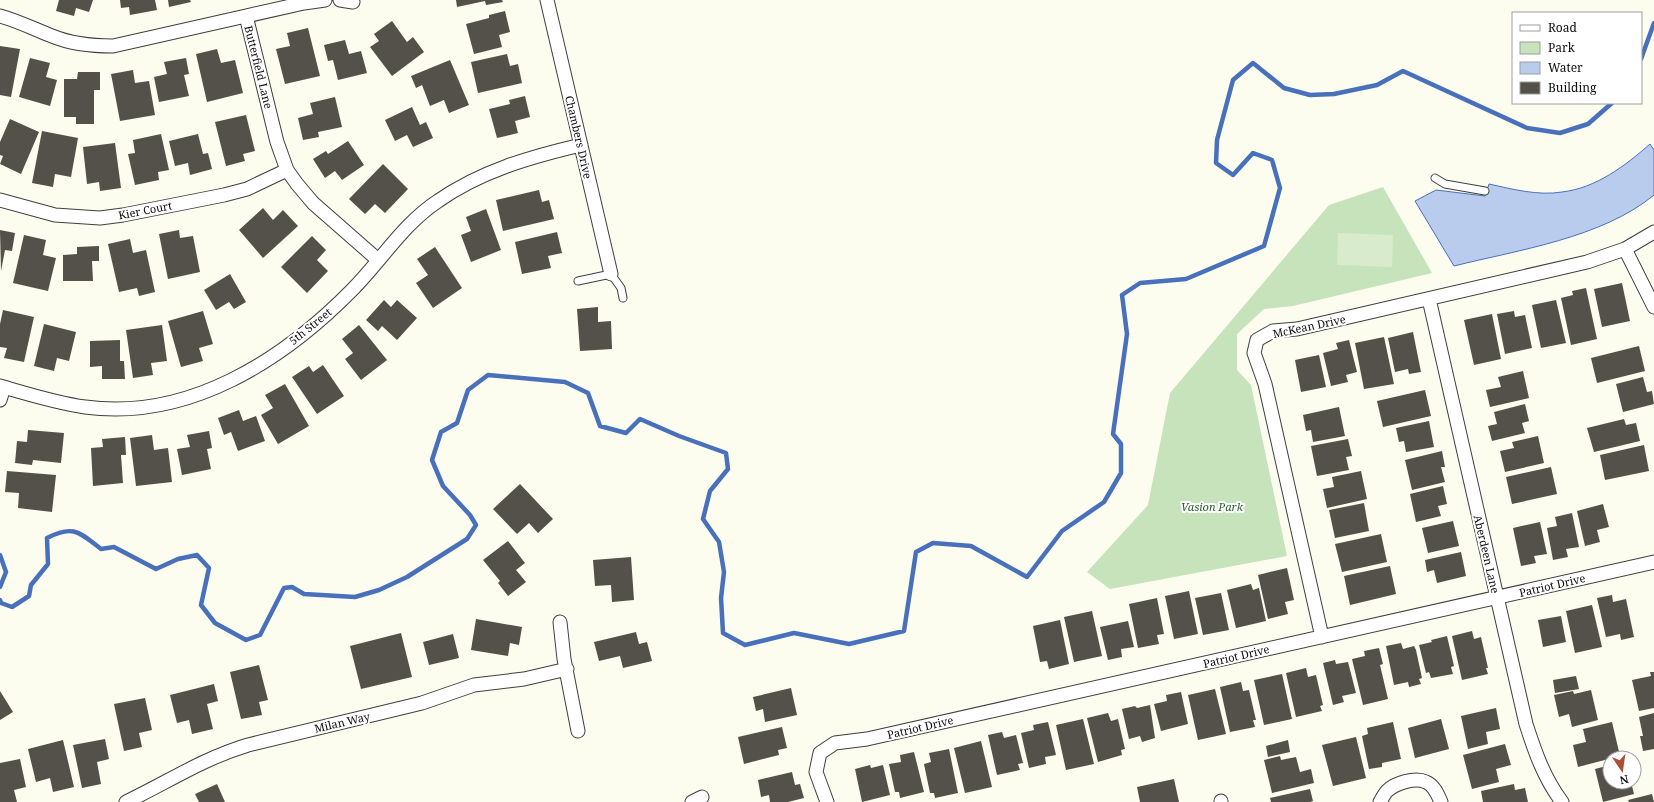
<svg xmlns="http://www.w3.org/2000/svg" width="1654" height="802" font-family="'Noto Serif',serif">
	<rect width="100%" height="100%" fill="#fcfdee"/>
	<path fill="#c6e3bc" d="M1383 187 1432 273 1293 306 1264 309 1237 334V370L1251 385 1287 556 1110 589 1087 572 1148 505 1170 393 1329 205Z"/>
	<path fill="#d9ebcd" d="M1338 233 1393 235 1392 267 1337 265Z"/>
	<path fill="#b9ccee" stroke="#4970bb" d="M1650 144 1654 150V195C1602 238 1518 250 1454 266L1415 201 1436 190 1485 196 1489 184C1512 189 1538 196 1562 192 1596 188 1625 166 1650 144Z"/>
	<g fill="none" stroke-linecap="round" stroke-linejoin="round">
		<path stroke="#4970bb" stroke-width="4.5" d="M1641 59 1654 23
			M0 555 6 572 0 587
			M0 600 1 603 12 607 29 596 31 585 48 564 47 538C74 524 80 533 101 549L114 547 156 569 178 559 197 555 209 568 201 605 215 623 246 640 260 635 284 588 292 587 304 594 355 597 379 590 407 577 467 539 476 525 470 515 443 486 432 460 441 432 457 423 468 390 488 375 565 382 588 393 600 426 626 433 640 419 679 436 726 453 728 469 710 491 703 519 719 542 724 572 721 598 723 633 745 645 794 633 849 644 904 631 916 552 933 543 971 546 1027 577 1062 531 1104 502 1121 473V444L1113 434 1127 334 1122 295 1140 283 1186 279 1264 246 1280 188 1272 160 1253 153 1233 175 1216 163 1217 140 1233 80 1253 63 1284 88 1310 95 1334 94 1377 85 1403 71 1527 128 1560 133 1588 124 1612 103"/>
	</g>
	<path fill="#54504a" d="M59 0H93L89 12 76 8 74 16 56 11Z
		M120 0H155L157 10 130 15 129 7 121 8Z
		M168 0H190L191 2 169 7Z
		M456 0H502L503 2 486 5 485 1 457 7Z
		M505 11 510 32 499 35 502 47 474 54 466 24 489 18V15Z
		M392 21 407 42 413 37 424 52 392 76 370 47 379 41 374 34Z
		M308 28 320 76 285 84 276 49 290 46 287 33Z
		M345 40 349 54 361 51 367 73 338 80 333 60 328 61 324 45Z
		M0 46 20 49 11 97 0 95Z
		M217 49 221 63 235 60 243 93 207 102 196 54Z
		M507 54 510 66 518 64 522 83 478 93 471 62Z
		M30 58 50 63 46 77 57 80 50 106 19 97Z
		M186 58 189 74 184 75 189 96 159 102 154 77 167 74 164 62Z
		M450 60 469 105 449 113 444 100 430 106 422 85 416 88 411 76Z
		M133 70 135 83 149 81 155 115 120 121 111 74Z
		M78 72H100V90H94V124H76V117H64V79H77Z
		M525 96 530 117 515 121 518 133 497 138 489 109 510 104 509 100Z
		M335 97 342 127 318 132 319 137 303 140 298 118 313 114 310 103Z
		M412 107 420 125 426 122 433 138 413 147 407 135 395 141 385 120Z
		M246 115 255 151 243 154 245 161 226 166 215 122Z
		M10 119 39 132 21 174 0 164 3 156 0 155V142Z
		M42 131 78 138 71 177 55 174 53 187 32 183Z
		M161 134 169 170 158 172 159 180 135 185 128 154 135 153 133 140Z
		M198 134 203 154 208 153 212 169 190 175 188 163 175 166 169 141Z
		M348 141 364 165 342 180 335 171 325 178 313 159 326 151 328 154Z
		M115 143 121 188 100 191 99 182 87 184 83 147Z
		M383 164 408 189 385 213 375 204 365 214 349 199Z
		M539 190 542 202 549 200 554 219 503 231 496 200Z
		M263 208 273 220 283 210 298 226 263 258 239 230Z
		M486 209 501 250 471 262 461 235 471 231 466 217Z
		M0 230 15 233 12 251 5 250 1 271Z
		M179 230 180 238 193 236 200 272 168 279 159 234Z
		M557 232 562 253 548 256 551 268 522 274 515 242Z
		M24 235 46 240 43 255 56 258 48 291 13 283Z
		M312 236 326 250 317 260 328 271 307 293 281 267Z
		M130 239 133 253 146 250 155 292 139 296 137 288 119 292 108 244Z
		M99 246V261H92L93 281H63V255L77 254V247Z
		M435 247 462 288 433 308 416 283 428 275 417 259Z
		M230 274 246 302 234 309 229 302 216 310 204 290Z
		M1622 283 1630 321 1602 327 1594 289Z
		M1586 288 1597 339 1571 345 1561 298 1573 295 1572 291Z
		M384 300 391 307 397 300 417 318 397 340 382 326 378 331 366 320Z
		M1556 300 1566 343 1541 348 1532 305Z
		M598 307V322L611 321 612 349 580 351 577 309Z
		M3 310 34 317 24 362 4 358 7 348 0 347V324Z
		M203 311 213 344 199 348 203 361 181 367 168 321Z
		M1514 311 1515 317 1525 315 1532 348 1505 354 1497 314Z
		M1492 314 1501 359 1474 365 1464 320Z
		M44 324 76 332 69 361 57 358 54 371 34 366Z
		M162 325 167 361 151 363 153 375 133 378 126 330Z
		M359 325 387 360 361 380 345 359 353 353 342 339Z
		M1413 332 1421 372 1409 374 1408 369 1395 372 1388 338Z
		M1384 337 1394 384 1364 389 1355 343Z
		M120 340V361H124L125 379H102V366L90 367V341Z
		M1349 340 1357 372 1346 375 1348 382 1331 386 1323 353 1338 349 1336 343Z
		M1639 346 1645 371 1597 383 1591 358Z
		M1319 355 1326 387 1301 392 1295 360Z
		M323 365 344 396 317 414 292 377 309 366 313 372Z
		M1523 371 1529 398 1490 407 1486 390 1501 387 1498 377Z
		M1643 377 1647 392 1652 391 1654 404 1623 412 1616 384Z
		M285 384 309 426 278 444 261 415 273 408 265 395Z
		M1425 390 1431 416 1383 427 1377 401Z
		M1525 404 1529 421 1522 423 1525 433 1492 441 1488 426 1497 424 1494 412Z
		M1339 407 1345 436 1313 442 1311 430 1306 431 1303 415Z
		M239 410 243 421 256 416 265 441 238 451 231 432 224 435 218 418Z
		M1624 419 1626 425 1636 423 1640 441 1594 452 1587 428Z
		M1429 421 1434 447 1406 452 1404 441 1399 442 1396 428Z
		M28 430 64 433 61 463 33 460 32 465 15 463 17 441 27 442Z
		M209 431 212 448 207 449 211 469 182 475 177 449 190 447 187 435Z
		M152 435 154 450 168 448 172 482 136 486 130 438Z
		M1538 436 1544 463 1505 472 1500 451 1514 448 1512 442Z
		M125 437 126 455H121L123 483 93 486 91 448 103 447 102 439Z
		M1348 439 1352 456 1346 457 1349 470 1317 476 1311 446Z
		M1644 445 1649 471 1605 480 1600 455Z
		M1442 451 1445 467H1441L1445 482 1412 490 1405 460Z
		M1551 467 1557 494 1512 504 1506 477Z
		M7 471 56 475 52 512 18 508 19 493 5 492Z
		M1361 471 1367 499 1327 508 1323 489 1334 487 1332 477Z
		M520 484 553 519 538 533 529 523 517 534 493 509Z
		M1443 486 1447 504 1438 506 1441 516 1416 522 1410 494Z
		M1364 503 1369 531 1335 538 1329 510Z
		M1603 504 1609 527 1597 530 1600 542 1585 546 1577 511Z
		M1572 513 1579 547 1566 549 1568 557 1553 560 1547 528 1557 526 1555 517Z
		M1453 521 1459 546 1428 553 1422 528Z
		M1540 522 1547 554 1534 556 1536 563 1521 566 1513 528Z
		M1381 534 1387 562 1342 572 1335 544Z
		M508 541 525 563 516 570 526 582 508 596 498 583 500 581 483 560Z
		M1461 552 1466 576 1437 583 1434 570 1427 572 1425 560Z
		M631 557 634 600 612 602 611 585 595 586 593 560Z
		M1390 566 1396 594 1350 605 1344 576Z
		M1287 568 1294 600 1285 602 1288 614 1268 619 1258 575Z
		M1251 584 1253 590 1259 588 1266 621 1236 628 1227 590Z
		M1189 591 1198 634 1174 639 1165 596Z
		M1221 593 1229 630 1203 635 1195 598Z
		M1612 595 1613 602 1626 599 1634 637 1621 640 1620 634 1606 637 1597 598Z
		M1157 598 1164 634 1157 635 1159 644 1138 648 1129 604Z
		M1592 605 1602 647 1575 653 1566 611Z
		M1092 611 1102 656 1074 662 1064 617Z
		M1561 616 1566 642 1543 647 1538 620Z
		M476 619 522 627 519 645 510 643 508 656 471 650Z
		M1060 620 1069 664 1049 669 1047 661 1040 662 1033 626Z
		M1128 621 1134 647 1121 649 1122 657 1108 660 1100 627Z
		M1472 631 1474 639 1481 637 1488 668H1486L1488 674 1462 680 1452 636Z
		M636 632 639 644 647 642 652 661 623 668 620 656 599 661 594 642Z
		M401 633 412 677 361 689 350 646Z
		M453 634 459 658 429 665 423 642Z
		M1447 636 1454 666 1451 667 1453 674 1431 678 1429 672 1426 673 1419 645 1432 642 1431 640Z
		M1401 643 1403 649 1414 646 1416 650 1422 678 1419 679 1421 684 1409 687 1408 682 1394 685 1386 646Z
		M1379 648 1383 664 1380 665 1388 699 1363 705 1352 659 1365 656 1364 651Z
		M1335 660 1336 664 1348 662 1356 693 1342 696 1344 702 1333 705 1323 663Z
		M259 665 268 700 259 702 262 715 241 719 230 672Z
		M1306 668 1308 677 1316 675 1323 705 1320 706 1322 711 1296 717 1286 673Z
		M1650 672H1654V708L1639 711 1632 680 1651 676Z
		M1282 674 1292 719 1264 725 1254 680Z
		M1576 676 1579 689 1555 693 1553 680Z
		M1241 682 1243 691 1249 690 1256 720H1253L1255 727 1230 732 1220 687Z
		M214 684 218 701 207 704 213 729 192 734 189 720 177 723 170 695Z
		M791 688 797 715 765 722 763 709 756 711 753 697Z
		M1215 689 1226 734 1198 740 1188 695Z
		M1591 690 1598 720 1572 727 1569 714 1559 717 1554 695 1573 691 1574 694Z
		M0 691 13 712 0 720Z
		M1181 692 1188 724 1161 731 1154 704 1167 701 1166 695Z
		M145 698 152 730 139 733 142 747 124 751 114 704Z
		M1150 705 1155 738 1142 742 1140 736 1129 739 1122 709 1135 706 1137 708Z
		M1496 708 1500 729 1486 732 1488 744 1468 749 1461 716Z
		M1108 713 1111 721 1118 719 1125 749 1121 750 1122 755 1098 762 1087 718Z
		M1654 713V749L1643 751 1640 736H1643L1639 717Z
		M1083 719 1094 764 1066 770 1056 725Z
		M1441 719 1449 749 1415 758 1408 728Z
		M1048 722 1056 755 1045 757 1046 764 1029 768 1021 733 1034 730 1033 725Z
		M1393 722 1401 759 1382 763V767L1369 769 1362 736 1368 734 1367 728Z
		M1612 722 1620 756 1578 767 1573 745 1586 742 1583 729Z
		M782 727 787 748 778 750 779 755 744 764 738 737Z
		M1002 732 1004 738 1016 735 1023 763 1018 764 1020 770 997 775 988 735Z
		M1356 737 1366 778 1333 786 1322 745Z
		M105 739 109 759 97 762 101 784 82 788 73 745Z
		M63 740 74 787 53 792 50 778 36 782 28 749Z
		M1288 740 1290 752 1268 757 1266 746Z
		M981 741 992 787 965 793 954 748Z
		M1505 744 1511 765 1496 769 1499 782 1472 789 1463 755Z
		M949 749 958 793 935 798 934 793H930L924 764 931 762 929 753Z
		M914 752 924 792 900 798 899 792H895L889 764 901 762 900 755Z
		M1280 756 1281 760 1296 757 1300 772 1311 769 1314 783 1272 793 1264 760Z
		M20 759 26 787 14 790 17 802H0V763Z
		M870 765 871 768 883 765 890 795 862 802 855 769Z
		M1610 765V782H1631L1634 794 1603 802 1595 769Z
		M792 772 795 785 800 784 804 798 788 802H770L769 795 761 797 758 780Z
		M1174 779 1179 802H1140L1137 787Z
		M217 784 225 802H199L195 794Z
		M1514 784 1515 790 1525 788 1528 802H1483L1481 791Z
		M1310 789 1313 801 1310 802H1271L1270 798Z
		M1652 794 1654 802H1629L1628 800Z"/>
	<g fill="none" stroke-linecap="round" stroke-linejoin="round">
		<defs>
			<path id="service" d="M1435 178 1445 184 1485 191
				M578 281 611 274 621 288 623 298"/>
			<path id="minor" d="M340 0 353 2
				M547 0 611 274
				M0 16C18 21 34 29 52 36 71 44 92 46 113 46L246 16 277 142 287 170 297 184 313 203 378 260
				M246 16 304 3 325 0
				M0 200 55 215 100 218 123 215 224 195 247 189 287 170
				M1625 249 1654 307
				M1429 299 1526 724C1535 752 1544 778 1562 802
				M0 386C28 394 56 403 85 407 188 421 282 361 352 290 381 261 403 224 438 201 481 171 530 157 581 145
				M0 400 4 387
				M560 622 564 659 578 731
				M1322 637 1265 384 1254 353 1257 340 1273 331 1297 329 1587 262 1625 249 1654 232
				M126 802C168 782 202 759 248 745L422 703 474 685 524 679 567 669
				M692 802 702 797
				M827 802 816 772 820 753 835 743 867 739 1654 562
				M1221 802V801
				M1380 802C1382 799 1384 794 1387 791 1395 783 1415 777 1426 782 1434 785 1438 795 1441 802"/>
		</defs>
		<use href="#service" stroke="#3f3f3f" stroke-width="9"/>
		<use href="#minor" stroke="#3f3f3f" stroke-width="15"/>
		<use href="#service" stroke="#fff" stroke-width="7"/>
		<use href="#minor" stroke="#fff" stroke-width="13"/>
	</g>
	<g text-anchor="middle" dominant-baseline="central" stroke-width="4" stroke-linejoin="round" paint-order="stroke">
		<g font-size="11" fill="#0c0c0c" stroke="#fff">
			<text transform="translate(259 67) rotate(76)">Butterfield Lane</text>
			<text transform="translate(579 137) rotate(77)">Chambers Drive</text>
			<text transform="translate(145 210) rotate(-11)">Kier Court</text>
			<text transform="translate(310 326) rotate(-39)">5th Street</text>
			<text transform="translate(1309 326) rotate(-12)">McKean Drive</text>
			<text transform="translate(1487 554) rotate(77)">Aberdeen Lane</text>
			<text transform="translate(1552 585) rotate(-13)">Patriot Drive</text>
			<text transform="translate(1236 656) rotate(-13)">Patriot Drive</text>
			<text transform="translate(342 722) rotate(-13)">Milan Way</text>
			<text transform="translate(920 727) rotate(-13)">Patriot Drive</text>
		</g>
		<g font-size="11" font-style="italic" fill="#255b28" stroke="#fff">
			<text x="1212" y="506">Vasion Park</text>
		</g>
	</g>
	<rect x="1512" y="12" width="130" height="92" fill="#ffffff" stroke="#9e9e9e"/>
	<rect x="1520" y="25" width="20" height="6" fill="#ffffff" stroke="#9e9e9e"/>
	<text x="1548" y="32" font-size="12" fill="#0c0c0c">Road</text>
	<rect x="1520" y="42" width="20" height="12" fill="#c6e3bc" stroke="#9e9e9e"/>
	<text x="1548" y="52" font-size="12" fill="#0c0c0c">Park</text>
	<rect x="1520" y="62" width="20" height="12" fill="#b9ccee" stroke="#9e9e9e"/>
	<text x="1548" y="72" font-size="12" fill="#0c0c0c">Water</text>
	<rect x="1520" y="82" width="20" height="12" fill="#54504a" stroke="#9e9e9e"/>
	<text x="1548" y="92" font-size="12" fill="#0c0c0c">Building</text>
	<g transform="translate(1622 770) rotate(167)"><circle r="19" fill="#ffffff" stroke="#9e9e9e"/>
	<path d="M0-3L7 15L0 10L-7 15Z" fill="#aa4f36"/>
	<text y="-6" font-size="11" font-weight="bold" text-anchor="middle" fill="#0c0c0c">N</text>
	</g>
</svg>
